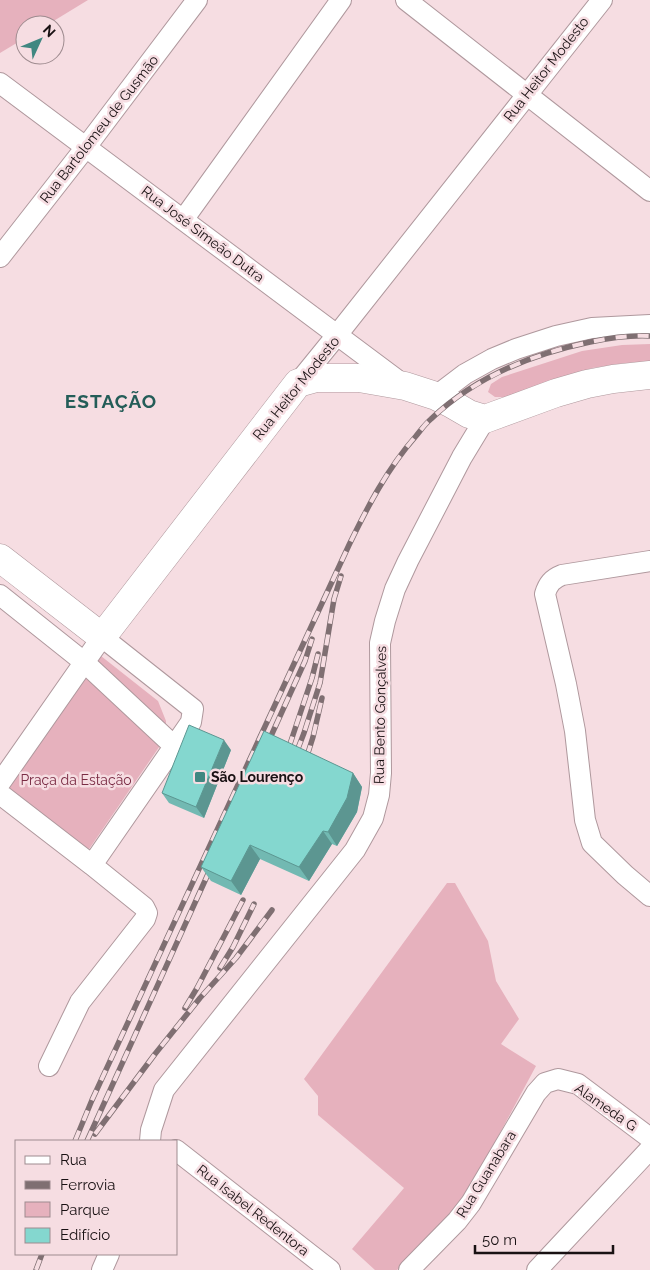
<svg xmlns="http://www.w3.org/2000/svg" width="650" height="1270" font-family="Raleway,sans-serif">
	<rect width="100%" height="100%" fill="#f6dde2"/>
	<path fill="#e6b1bd" d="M0 0H88L47 25H25V38L0 53Z
		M650 344V362L625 363 592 368 505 397H495L488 392 491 384 502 377 582 351 622 345Z
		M101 656 158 701 166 721V737L87 852 7 791Z
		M447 883H455L488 941 496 981 519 1019 501 1044 536 1066 472 1185 452 1212 397 1270H375L352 1249 404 1188 318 1115V1096L304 1079Z"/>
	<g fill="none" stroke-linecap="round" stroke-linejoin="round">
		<defs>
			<path id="street" d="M406 0 650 191
				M0 83 404 385
				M183 220 341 0
				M0 257 86 147 197 0
				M298 383 337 335 602 0
				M436 396 465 374 492 359 516 349 556 336 592 328 650 325
				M650 561 562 575C552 579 548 584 545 594L566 684 575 731 585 820 592 843 625 875 650 896
				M0 595 84 662 174 746
				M0 783 102 637 193 709 191 722 92 865 0 794
				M49 1066 80 1002 145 919 147 913 144 907 92 865
				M150 1141 151 1130 164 1090 355 850 373 818 379 795 381 773 380 643 385 621 395 589 408 561 462 457 485 419
				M176 1150 330 1270
				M102 1270 109 1254
				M409 1270 457 1221 471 1203 536 1093 545 1083 558 1079 578 1084 650 1138
				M537 1270 650 1149"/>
			<path id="secondary" d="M0 558 102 637 298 383 316 378H359L405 386 436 396 450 403 469 414 485 419 556 393 587 384 613 379 650 375"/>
		</defs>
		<use href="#street" stroke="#af989d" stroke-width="22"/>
		<use href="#secondary" stroke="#af989d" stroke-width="29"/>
		<use href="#street" stroke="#fff" stroke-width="20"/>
		<use href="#secondary" stroke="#fff" stroke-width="28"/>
		<defs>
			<path id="rail" d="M266 747 305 661 312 639
				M289 747 312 678 318 654
				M297 751 304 733 320 683 334 599 341 576
				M307 756 313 737 322 698
				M220 968 233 947 254 904
				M185 1008 197 988 243 900
				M95 1134 155 1054 200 998 236 958 272 910
				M75 1141 92 1100 349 545C368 506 387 469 416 436 421 430 425 424 431 419 474 378 532 354 590 342 609 338 630 335 650 336
				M87 1141 213 863
				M36 1270 42 1254"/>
		</defs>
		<use href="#rail" stroke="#7f6f72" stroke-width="5.5"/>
		<use href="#rail" stroke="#f6dde2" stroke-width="4" stroke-dasharray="11" stroke-linecap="butt"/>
	</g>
	<path fill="#72b9b2" d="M231 750 204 818 169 803 162 793Z
		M353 773 362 787 357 812 337 846 332 844 309 881 260 859 241 895 211 881 201 867Z"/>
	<path fill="#5c9691" d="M224 740 231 750 204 818 196 807Z
		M353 773 362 787 357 812 337 846 328 832Z
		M323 831 332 844 309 881 299 867Z
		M250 845 260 859 241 895 231 881Z"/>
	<path fill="#84d7cf" stroke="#5c9691" d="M189 725 224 740 196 807 162 793Z
		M264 731 353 773 347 798 328 832 323 831 299 867 250 845 231 881 201 867Z"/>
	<rect fill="#408781" stroke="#f6dde2" stroke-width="2" x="194" y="771" width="12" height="12" rx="2.5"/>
	<g text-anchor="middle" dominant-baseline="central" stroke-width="5" stroke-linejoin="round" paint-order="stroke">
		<g font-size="14" fill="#191113" stroke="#f6dde2">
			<text transform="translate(546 69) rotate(-52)">Rua Heitor Modesto</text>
			<text transform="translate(99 129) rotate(-52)">Rua Bartolomeu de Gusmão</text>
			<text transform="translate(203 234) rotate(37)">Rua José Simeão Dutra</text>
			<text transform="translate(296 388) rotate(-51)">Rua Heitor Modesto</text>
			<text transform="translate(380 715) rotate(-89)">Rua Bento Gonçalves</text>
			<text transform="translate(606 1107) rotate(35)">Alameda G</text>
			<text transform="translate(486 1174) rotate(-58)">Rua Guanabara</text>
			<text transform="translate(253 1210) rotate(38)">Rua Isabel Redentora</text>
		</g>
		<g font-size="14" font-weight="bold" fill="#191113" stroke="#f6dde2" text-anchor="start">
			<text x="211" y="777">São Lourenço</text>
		</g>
		<g font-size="14" fill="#7a2b44" stroke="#f6dde2">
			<text x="76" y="780">Praça da Estação</text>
		</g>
		<g font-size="19" font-weight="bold" letter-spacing="1" fill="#245d58" stroke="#f6dde2">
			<text x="111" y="401">ESTAÇÃO</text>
		</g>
	</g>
	<rect x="15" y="1140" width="162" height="115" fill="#f6dde2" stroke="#9e8b8f"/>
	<rect x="25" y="1156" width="25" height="8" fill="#ffffff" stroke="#9e8b8f"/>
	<text x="60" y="1165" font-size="15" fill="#191113">Rua</text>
	<rect x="25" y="1181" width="25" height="8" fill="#7f6f72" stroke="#9e8b8f"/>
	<text x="60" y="1190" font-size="15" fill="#191113">Ferrovia</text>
	<rect x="25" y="1202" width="25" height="15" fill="#e6b1bd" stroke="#9e8b8f"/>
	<text x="60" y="1215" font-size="15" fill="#191113">Parque</text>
	<rect x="25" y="1228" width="25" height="15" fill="#84d7cf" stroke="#9e8b8f"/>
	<text x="60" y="1240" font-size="15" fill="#191113">Edifício</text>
	<g transform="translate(40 40) rotate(46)"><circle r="24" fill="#f6dde2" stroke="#9e8b8f"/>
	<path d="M0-4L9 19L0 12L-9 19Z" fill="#408781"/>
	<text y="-8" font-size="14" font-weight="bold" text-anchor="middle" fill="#191113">N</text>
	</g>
	<path d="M475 1245v8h138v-8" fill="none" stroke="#191113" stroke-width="2.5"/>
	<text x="482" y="1245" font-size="15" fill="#191113" stroke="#f6dde2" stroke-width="4" paint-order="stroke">50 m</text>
</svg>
